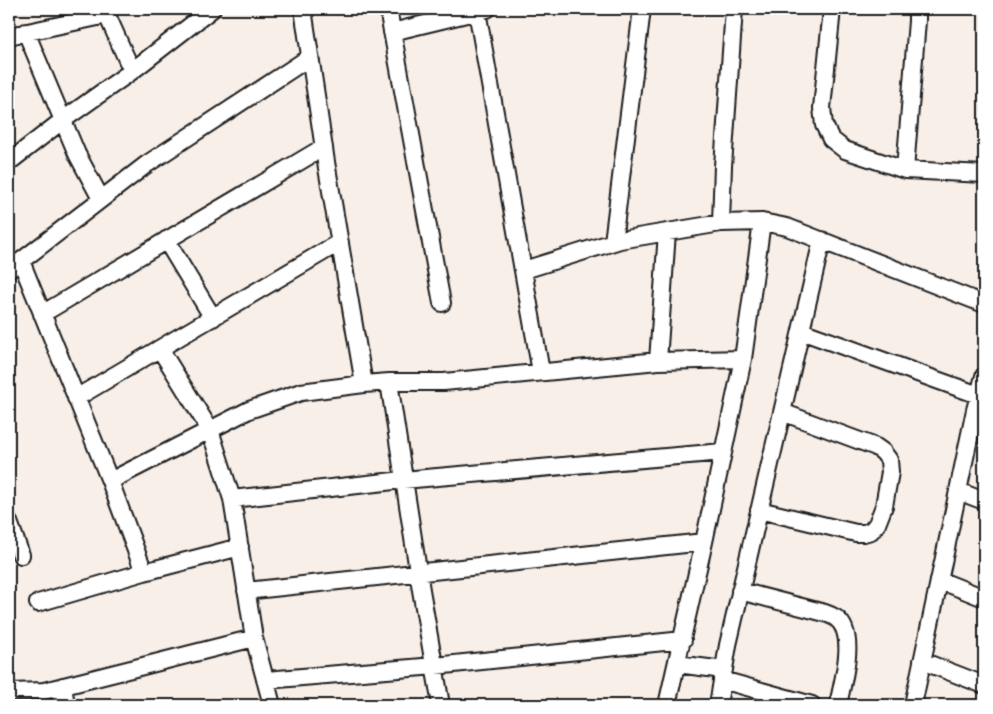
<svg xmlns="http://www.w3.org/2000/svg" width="993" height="714" font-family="'Shantell Sans',sans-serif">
	<rect width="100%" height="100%" fill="#f8efe8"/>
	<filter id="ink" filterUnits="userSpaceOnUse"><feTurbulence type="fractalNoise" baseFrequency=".02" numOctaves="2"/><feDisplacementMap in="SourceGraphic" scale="10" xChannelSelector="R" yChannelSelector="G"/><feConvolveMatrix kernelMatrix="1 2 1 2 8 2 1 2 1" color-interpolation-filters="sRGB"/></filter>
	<g filter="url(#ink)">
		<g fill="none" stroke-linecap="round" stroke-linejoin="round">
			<defs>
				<path id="minor" d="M106 9 107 15 132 71
					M303 9 326 162 364 384
					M388 9 442 303
					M832 9 822 108 824 125 831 139 845 150 905 170 984 174
					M477 11 541 372
					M26 32 77 154 101 199
					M392 32 487 9
					M9 36 107 15
					M9 162 63 120 132 71 212 9
					M905 170 917 21V9
					M721 223 723 166 734 9
					M166 240 213 318
					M613 242 642 9
					M21 261 110 481 144 572
					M9 269 21 261 147 164 310 57
					M524 270 620 240 721 223 762 222 787 227 984 304
					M42 314 324 147
					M801 331 984 397
					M160 349 210 430 232 499 254 638 272 705
					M658 361 667 232
					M389 382 421 590 441 705
					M76 398 340 242
					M110 481 249 410 301 392 364 384 389 382H444L658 361 743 359
					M958 491 984 501
					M232 499 403 480 723 452
					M759 510 856 533H864L871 531 877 524 884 506 890 472 889 460 883 452 876 447 782 412
					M9 522 21 555
					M939 580 984 598
					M246 591 704 542
					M740 591 825 613C828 614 833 616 836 618 858 634 842 683 838 705
					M38 603 144 572 240 547
					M922 661 984 685
					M677 664 724 670
					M266 680 435 666 683 640
					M722 680 812 705
					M63 686 66 705
					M9 692 44 691 254 638
					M667 705 704 542 743 359 762 222
					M718 705 728 645 822 240
					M913 705 975 410 984 376"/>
			</defs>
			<use href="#minor" stroke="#1c1c1c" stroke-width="20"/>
			<use href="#minor" stroke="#fff" stroke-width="16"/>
		</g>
	</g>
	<rect width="993" height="714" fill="none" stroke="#fff" stroke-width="30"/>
	<rect x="15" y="15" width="963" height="684" fill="none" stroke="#1c1c1c" stroke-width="2" filter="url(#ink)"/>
</svg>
